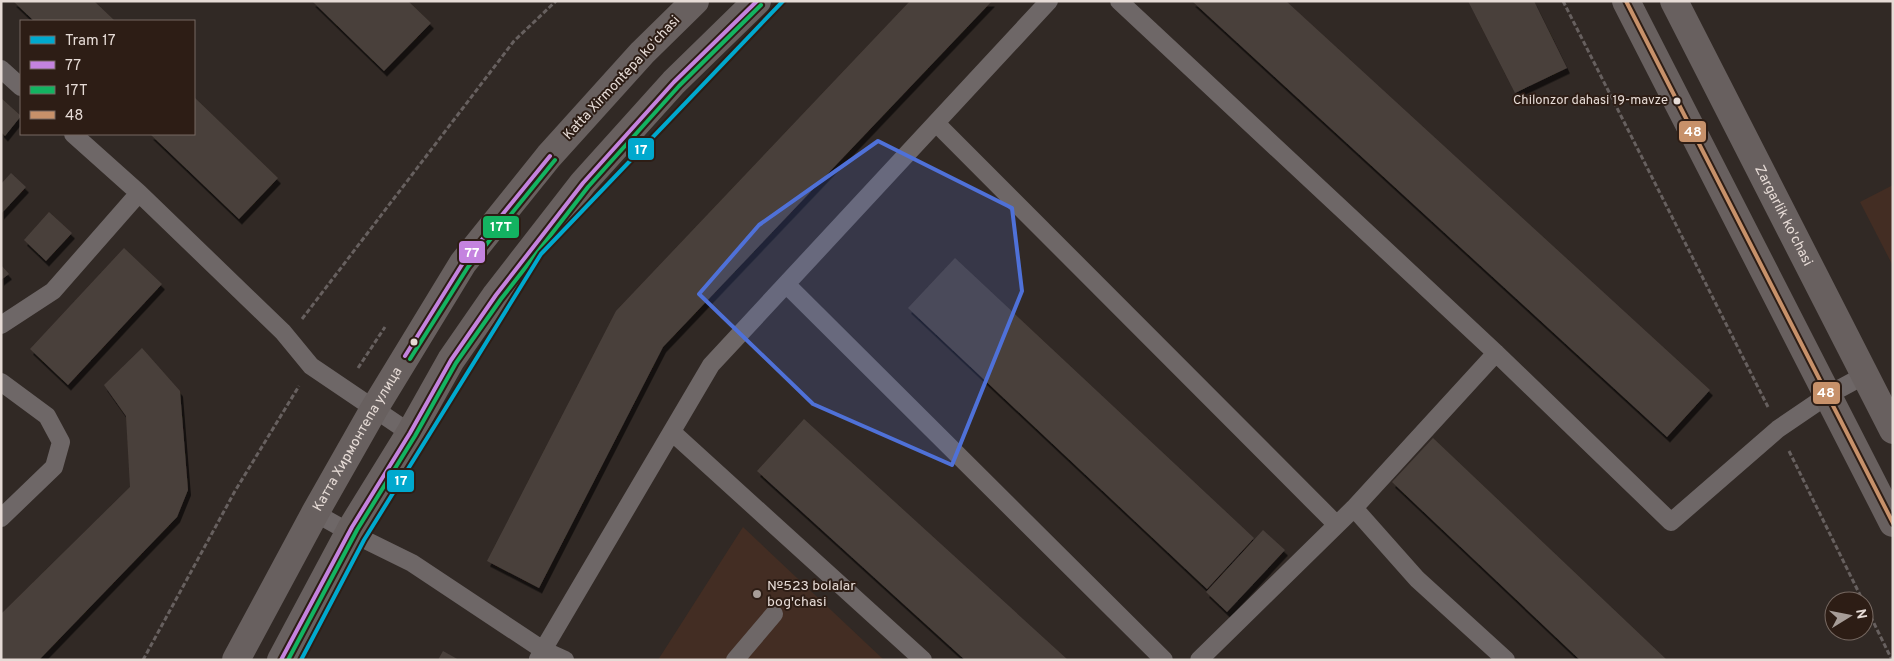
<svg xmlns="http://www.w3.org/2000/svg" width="1894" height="661" font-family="Overpass,sans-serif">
	<defs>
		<filter id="shadow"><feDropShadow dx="3" dy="5.5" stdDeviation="0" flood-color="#0009"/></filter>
	</defs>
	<rect width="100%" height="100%" fill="#312925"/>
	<path fill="#432d23" d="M1893 185V266L1860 202Z
		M743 527 884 660H658Z"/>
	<path fill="#4a403b" filter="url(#shadow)" d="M13 1H94L115 21H34Z
		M312 1H408L431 23 384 71Z
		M910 1H992L663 347 539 588 487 561 616 311Z
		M1192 1H1286L1710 390 1667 437Z
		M1468 1H1534L1567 68 1515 93Z
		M194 97 278 178 239 219 150 134H194Z
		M1 98 21 116 5 136 1 132Z
		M11 173 26 187 1 214V184Z
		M49 212 72 233 46 261 24 240Z
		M124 248 162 284 68 385 30 349Z
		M955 258 1254 538 1207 589 908 308Z
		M1 265 9 274 1 280Z
		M142 348 180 391 188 490 177 517 39 660H1V614L130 487 126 416 104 385Z
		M804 419 1068 660H965L757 471Z
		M1433 438 1667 660H1580L1392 482Z
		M1263 530 1285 550 1227 612 1206 592Z
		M443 651 459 660H438Z"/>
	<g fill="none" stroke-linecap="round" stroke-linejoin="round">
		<path stroke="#67605f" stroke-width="3" stroke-dasharray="5 2.5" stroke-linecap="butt" d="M1563 1 1768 407
			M302 319 514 41 556 1
			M358 368 385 327
			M1789 451 1863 601
			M1864 603 1892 660
			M143 660 235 491 299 386"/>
		<path stroke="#6e6767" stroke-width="18" d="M1119 1 1496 353 1671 522 1778 429 1828 395 1865 375
			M1 69 21 87
			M937 124 1336 524
			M73 134 139 193 283 332 311 366 410 433
			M786 284 1164 660
			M1 325 53 291 139 193
			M1496 353 1354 508 1417 579 1506 660
			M1 382 47 416 61 442 54 467 1 518
			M672 432 923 660
			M315 513 349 532 412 563 543 650 711 365 1049 1
			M538 659 543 650 565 660
			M735 660 774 614
			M1199 660 1354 508"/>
		<g stroke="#68605f" stroke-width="28">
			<path d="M1626 1 1893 523"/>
			<path id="s1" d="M1674 1 1893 430"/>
			<path id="s2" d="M236 660 315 513 374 409 463 263 549 156 642 53 695 1"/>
			<path d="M281 660 352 527 410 433 451 360 496 295 583 183 674 82 757 1"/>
		</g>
		<defs>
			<path id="bus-1" d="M405 356 463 263 550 156
				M281 660 352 527 410 433 451 360 496 295 583 183 674 82 757 1"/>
			<path id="bus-2" d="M410 359 468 267 555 160
				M288 660 357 530 415 436 456 363 501 299 588 187 679 86 761 5"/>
			<path id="bus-3" d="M1626 1 1893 523"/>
		</defs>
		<use href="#bus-1" stroke="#2d1d15" stroke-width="8"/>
		<use href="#bus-2" stroke="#2d1d15" stroke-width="8"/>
		<use href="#bus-3" stroke="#2d1d15" stroke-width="8"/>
		<use href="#bus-1" stroke="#c483df" stroke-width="4"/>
		<use href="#bus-2" stroke="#13b361" stroke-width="4"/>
		<use href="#bus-3" stroke="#c7916a" stroke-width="4"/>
		<defs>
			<path id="tram-1" d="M301 660 364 540 541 254 783 1"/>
		</defs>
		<use href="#tram-1" stroke="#2d1d15" stroke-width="8"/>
		<use href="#tram-1" stroke="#00a9ce" stroke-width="4"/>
	</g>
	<path fill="#4f71d8" fill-opacity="0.2" stroke="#4f71d8" stroke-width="4" stroke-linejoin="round" d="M878 141 1012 208 1022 291 952 465 813 404 699 294 759 225Z"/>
	<g fill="#e6dbd6" stroke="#2d1d15" stroke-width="2">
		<circle cx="1677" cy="101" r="4.5"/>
		<circle cx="414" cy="342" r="4.5"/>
	</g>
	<circle fill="#a79d98" stroke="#2d1d15" stroke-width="2" cx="757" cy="594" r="5"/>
	<g text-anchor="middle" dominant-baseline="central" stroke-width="4" stroke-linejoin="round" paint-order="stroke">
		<g font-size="13" fill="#e6dbd6" stroke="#2d1d15" text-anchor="end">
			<text x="1668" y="101">Chilonzor dahasi 19-mavze</text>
		</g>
		<g font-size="14" fill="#e6dbd6" stroke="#2d1d15">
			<text transform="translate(622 78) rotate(-47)">Katta Xirmontepa koʻchasi</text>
			<text stroke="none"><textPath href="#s1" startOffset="241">Zargarlik ko'chasi</textPath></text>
			<text stroke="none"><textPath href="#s2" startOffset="252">Катта Хирмонтепа улица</textPath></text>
		</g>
		<g font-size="14" fill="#e6dbd6" stroke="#2d1d15" text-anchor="start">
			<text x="767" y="586">№523 bolalar<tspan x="767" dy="16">bog'chasi</tspan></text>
		</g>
	</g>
	<g stroke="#2d1d15" stroke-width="2">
		<rect x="1678" y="120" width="29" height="23" rx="5" fill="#c7916a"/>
		<rect x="627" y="137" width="28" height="24" rx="5" fill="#00a9ce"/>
		<rect x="482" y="215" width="38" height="24" rx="5" fill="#13b361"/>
		<rect x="458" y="240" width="28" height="24" rx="5" fill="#c483df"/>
		<rect x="1812" y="381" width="29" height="24" rx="5" fill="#c7916a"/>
		<rect x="386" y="469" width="29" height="24" rx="5" fill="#00a9ce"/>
	</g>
	<g font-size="14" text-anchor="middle" font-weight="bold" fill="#fff">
		<text x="1693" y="136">48</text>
		<text x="641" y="154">17</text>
		<text x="501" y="231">17T</text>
		<text x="472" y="257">77</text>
		<text x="1826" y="397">48</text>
		<text x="401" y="485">17</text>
	</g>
	<rect width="1894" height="661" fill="none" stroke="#e6dbd6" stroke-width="5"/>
	<rect x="20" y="20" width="175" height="115" fill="#2d1d15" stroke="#776962"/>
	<rect x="30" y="36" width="25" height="8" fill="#00a9ce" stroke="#776962"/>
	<text x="65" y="45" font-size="15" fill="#e6dbd6">Tram 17</text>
	<rect x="30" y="61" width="25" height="8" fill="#c483df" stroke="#776962"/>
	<text x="65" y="70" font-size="15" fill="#e6dbd6">77</text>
	<rect x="30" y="86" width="25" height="8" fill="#13b361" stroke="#776962"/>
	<text x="65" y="95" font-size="15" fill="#e6dbd6">17T</text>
	<rect x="30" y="111" width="25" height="8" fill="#c7916a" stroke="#776962"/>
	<text x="65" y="120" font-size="15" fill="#e6dbd6">48</text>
	<g transform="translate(1849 616) rotate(80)"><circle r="24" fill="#2d1d15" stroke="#776962"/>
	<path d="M0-4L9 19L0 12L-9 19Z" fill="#a79d98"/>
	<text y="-8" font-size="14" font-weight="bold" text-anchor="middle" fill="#e6dbd6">N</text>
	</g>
</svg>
